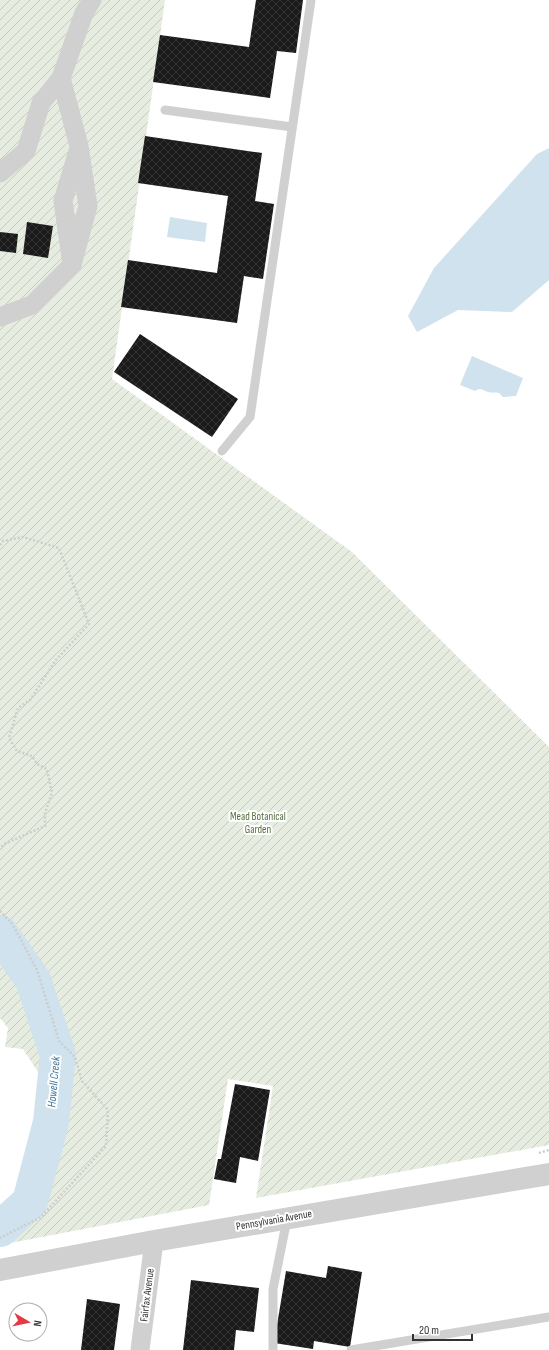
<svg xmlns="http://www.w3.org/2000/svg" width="549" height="1350" font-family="'Sofia Sans Condensed',sans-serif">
	<defs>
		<pattern id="garden-furrows" width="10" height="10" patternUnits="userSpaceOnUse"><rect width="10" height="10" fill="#e6ecdf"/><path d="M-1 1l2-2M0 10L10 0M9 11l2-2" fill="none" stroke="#c6cbc0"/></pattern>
		<pattern id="building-cross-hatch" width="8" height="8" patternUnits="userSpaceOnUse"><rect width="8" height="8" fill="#1a1a1a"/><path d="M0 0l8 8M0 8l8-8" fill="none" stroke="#333"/></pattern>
	</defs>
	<rect width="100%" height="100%" fill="#fff"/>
	<path fill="url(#garden-furrows)" d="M0 0H165L112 379 352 552 549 747V1145L256 1198 273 1086 228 1079 209 1205 0 1245V1221L20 1197 36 1154 44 1117 38 1072 23 1049 5 1047 8 1028 0 1018Z"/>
	<path fill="#cfe2ee" d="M549 148V280L512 312 458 310 417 332 408 316 434 268 537 154Z
		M170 217 207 223 205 242 167 237Z
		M472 356 523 378 516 396 503 397 499 393C495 392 491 393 488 392 482 390 481 387 475 391L460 385Z"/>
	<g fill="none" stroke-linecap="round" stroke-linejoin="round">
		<path stroke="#cfe2ee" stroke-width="36" d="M0 933 33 980 58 1055 51 1122 30 1202 0 1229"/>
	</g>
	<path fill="url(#building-cross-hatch)" d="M256 0H303L296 53 277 51 270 98 153 82 160 35 249 47Z
		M145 136 262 153 255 201 274 204 263 279 244 276 237 323 121 307 128 260 217 273 228 196 138 183Z
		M27 222 53 226 48 258 23 254Z
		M0 232 18 234 16 253 0 251Z
		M140 334 238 399 212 437 114 372Z
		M235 1084 270 1090 258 1161 240 1157 236 1183 214 1179 218 1159H221Z
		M328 1266 362 1272 350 1347 314 1341 313 1349 274 1343 286 1271 326 1278Z
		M191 1280 259 1288 254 1332 236 1330 234 1350H183Z
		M87 1299 120 1304 114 1350H81Z"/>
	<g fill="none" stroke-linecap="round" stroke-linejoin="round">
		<path stroke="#cdcdcd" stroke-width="2.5" stroke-dasharray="2 2" stroke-linecap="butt" d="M0 545 3 541 23 537 59 548 89 624 56 660 30 700 18 708 9 738 17 751 32 756 37 764 47 769 52 793 45 813V826L4 844 0 849
			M0 911 13 925 37 970 59 1041 75 1057 82 1081 108 1110 106 1146 41 1217 0 1238
			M539 1153 549 1150"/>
		<path stroke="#d0d0d0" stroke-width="9" d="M165 110 292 127
			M222 451 250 417 311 0
			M273 1350V1289L287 1219
			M351 1350 549 1317"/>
		<path stroke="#d0d0d0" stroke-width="19" d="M0 173 26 151 41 103 61 78
			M71 258 63 201 78 151
			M0 317 32 305 72 265 88 206 79 146 61 78 84 13 92 0
			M140 1350 154 1241"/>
		<path stroke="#d0d0d0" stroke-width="22" d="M0 1270 154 1241 549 1174"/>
	</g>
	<g text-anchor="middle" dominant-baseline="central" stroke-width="4" stroke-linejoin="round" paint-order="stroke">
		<g font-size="11" fill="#56703f" stroke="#fff">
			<text x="258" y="816">Mead Botanical<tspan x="258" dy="13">Garden</tspan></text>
		</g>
		<g font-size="11" fill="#333" stroke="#fff">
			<text transform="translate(274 1220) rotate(-10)">Pennsylvania Avenue</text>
			<text transform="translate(147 1295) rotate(-83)">Fairfax Avenue</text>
		</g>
		<g font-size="12" font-style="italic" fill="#3f7597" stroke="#fff">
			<text transform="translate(54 1082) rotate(-85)">Howell Creek</text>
		</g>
	</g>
	<g transform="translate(28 1322) rotate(99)"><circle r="19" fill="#ffffff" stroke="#adadad"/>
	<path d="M0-3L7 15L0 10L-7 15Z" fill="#e63946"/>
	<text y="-6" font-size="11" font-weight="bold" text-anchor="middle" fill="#333333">N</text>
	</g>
	<path d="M413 1334v6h59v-6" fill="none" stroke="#333333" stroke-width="2"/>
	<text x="419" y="1334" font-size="12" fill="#333333" stroke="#ffffff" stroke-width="3" paint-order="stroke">20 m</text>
</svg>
